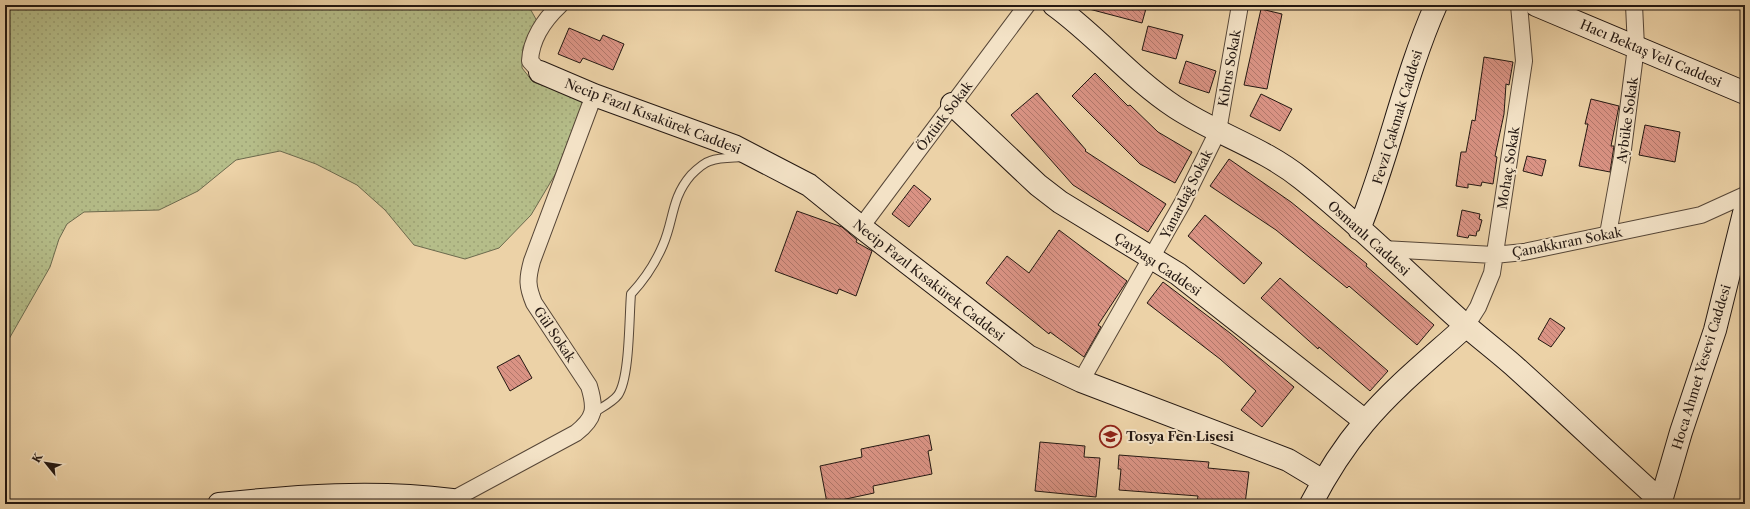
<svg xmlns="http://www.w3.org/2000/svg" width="1750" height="509" font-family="'Libre Caslon Text',serif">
	<defs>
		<pattern id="grass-dots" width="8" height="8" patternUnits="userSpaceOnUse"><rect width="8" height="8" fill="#b5bd89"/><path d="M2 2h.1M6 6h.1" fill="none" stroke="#9ca275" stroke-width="1.8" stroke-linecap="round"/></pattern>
		<pattern id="building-back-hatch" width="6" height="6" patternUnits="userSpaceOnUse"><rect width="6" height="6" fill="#da9384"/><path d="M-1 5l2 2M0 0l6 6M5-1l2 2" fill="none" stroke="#b1776b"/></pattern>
	</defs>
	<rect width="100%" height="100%" fill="#ecd2a7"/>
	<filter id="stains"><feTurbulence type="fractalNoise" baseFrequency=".005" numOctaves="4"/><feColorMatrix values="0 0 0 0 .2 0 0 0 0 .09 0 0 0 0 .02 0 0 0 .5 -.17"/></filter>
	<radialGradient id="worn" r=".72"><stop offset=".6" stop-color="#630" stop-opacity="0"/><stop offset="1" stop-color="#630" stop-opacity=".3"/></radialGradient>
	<path fill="url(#grass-dots)" stroke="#6c6a4e" d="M5 5H528L537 21 523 47 522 68 533 82 584 100 556 173 531 215 499 248 465 259 414 245 385 210 357 185 316 164 280 151 236 160 198 191 159 210 84 212 67 224 59 239 50 267 5 346Z"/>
	<path fill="url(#building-back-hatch)" stroke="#241812" d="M1089 5H1147L1142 23 1089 9Z
		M1261 9 1282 14 1267 89 1244 85Z
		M1148 26 1183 35 1176 59 1142 50Z
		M569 28 600 41 603 35 624 44 613 70 583 58 580 63 558 54Z
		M1484 57 1513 62 1509 85 1506 84 1504 114 1495 156 1497 157 1493 184 1482 182 1481 186 1468 184V188L1456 186 1461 152H1466L1472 120 1475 121Z
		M1186 61 1216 71 1209 93 1179 83Z
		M1095 73 1128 106 1130 105 1158 132 1192 152 1175 183 1140 164 1072 96Z
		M1037 93 1086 150 1085 151 1166 204 1148 232 1073 185 1011 115Z
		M1261 94 1292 109 1280 131 1250 116Z
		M1591 99 1619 106 1611 146H1614L1610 172 1579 166 1588 124H1585Z
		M1645 125 1680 132 1675 162 1639 155Z
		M1527 156 1546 160 1542 176 1523 171Z
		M1229 159 1291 202 1367 264 1366 266 1434 325 1417 345 1349 286 1347 288 1276 230 1210 186Z
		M914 185 931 199 909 227 892 214Z
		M1462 210 1480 214 1479 219 1482 220 1479 231H1477L1476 236 1469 235 1468 238 1457 236Z
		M797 211 842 227 857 240 856 242 872 251 856 296 839 289 837 294 775 271Z
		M1205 215 1262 263 1244 284 1188 236Z
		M1059 230 1127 281 1098 325 1101 327 1084 357 1050 332 1049 334 986 283 1007 256 1029 273Z
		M1280 278 1388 371 1370 391 1319 347 1318 349 1261 298Z
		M1163 282 1230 333 1294 387 1262 427 1241 410 1256 391 1220 359 1147 303Z
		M1550 318 1565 328 1551 347 1538 339Z
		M519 355 532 378 510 391 497 367Z
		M929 435 932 450 928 451 932 474 873 486 874 493 827 503 820 466 862 457 861 449Z
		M1040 442 1085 446 1084 457 1100 458 1096 497 1035 491Z
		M1119 455 1209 462 1208 468 1249 472 1245 504 1197 502 1198 496 1119 490 1121 469H1118Z"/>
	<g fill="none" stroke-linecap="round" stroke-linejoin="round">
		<defs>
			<path id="lane" d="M593 413C601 408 613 402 618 395 630 378 629 316 631 294 644 280 655 264 663 245 674 220 671 198 691 175 696 170 703 163 710 161 721 157 733 158 744 157"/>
			<path id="street" d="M540 72 530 61C531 40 544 20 560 5
				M861 227 1027 5
				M1608 234 1622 157 1636 47 1634 5
				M1383 249 1494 255 1524 252 1701 215 1745 195
				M1466 326 1478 307 1492 273 1524 61 1519 5
				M1081 381 1183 202 1218 131 1240 5
				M452 500 576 433C595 418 596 409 589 386L534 303C527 286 527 279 532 261L594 95"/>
			<path id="secondary" d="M1054 5C1097 36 1131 78 1175 107 1216 134 1264 148 1302 179 1359 224 1410 276 1464 324 1480 338 1497 351 1513 365 1563 410 1611 456 1661 501L1681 432 1715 330 1745 209
				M1536 5 1745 93
				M540 72 594 95 734 146 809 185 861 227 1028 356 1081 381 1288 460 1323 481
				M952 104 1038 185 1060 202 1178 274 1365 421
				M1359 229C1389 156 1404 77 1436 5
				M219 504C297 496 374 490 452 500L455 504
				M1311 504C1326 475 1343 448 1364 423 1394 387 1432 357 1466 326"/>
		</defs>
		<use href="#lane" stroke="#564637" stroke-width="10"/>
		<use href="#street" stroke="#564637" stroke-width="18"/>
		<use href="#secondary" stroke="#241812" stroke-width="24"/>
		<use href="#lane" stroke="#f3e2c6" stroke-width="8"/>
		<use href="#street" stroke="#f3e2c6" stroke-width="16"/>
		<use href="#secondary" stroke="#f3e2c6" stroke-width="22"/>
	</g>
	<defs>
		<symbol id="school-ring" viewBox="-11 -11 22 22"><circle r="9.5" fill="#f3e2c6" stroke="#8f2418" stroke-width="1.5"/><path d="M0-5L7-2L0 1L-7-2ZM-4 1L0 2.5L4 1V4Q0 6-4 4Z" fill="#8f2418"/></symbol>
	</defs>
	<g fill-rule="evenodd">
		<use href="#school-ring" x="1098" y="424" width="25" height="25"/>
	</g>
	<g text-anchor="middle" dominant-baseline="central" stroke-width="4" stroke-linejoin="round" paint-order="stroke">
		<g font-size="13" fill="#241812" stroke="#f3e2c6">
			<text transform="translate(1651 53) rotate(23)">Hacı Bektaş Veli Caddesi</text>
			<text transform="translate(1229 68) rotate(-80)">Kıbrıs Sokak</text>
			<text transform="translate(653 116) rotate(21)">Necip Fazıl Kısakürek Caddesi</text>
			<text transform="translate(944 116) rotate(-53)">Öztürk Sokak</text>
			<text transform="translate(1397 117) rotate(-73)">Fevzi Çakmak Caddesi</text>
			<text transform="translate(1627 120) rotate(-82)">Aybüke Sokak</text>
			<text transform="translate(1508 168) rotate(-81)">Mohaç Sokak</text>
			<text transform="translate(1186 194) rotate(-63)">Yanardağ Sokak</text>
			<text transform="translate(1369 238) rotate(42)">Osmanlı Caddesi</text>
			<text transform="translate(1567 242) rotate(-11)">Çanakkıran Sokak</text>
			<text transform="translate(1158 264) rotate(34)">Çaybaşı Caddesi</text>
			<text transform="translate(929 280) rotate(38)">Necip Fazıl Kısakürek Caddesi</text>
			<text transform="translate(555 334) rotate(56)">Gül Sokak</text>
			<text transform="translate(1701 367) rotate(-73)">Hoca Ahmet Yesevi Caddesi</text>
		</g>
		<g font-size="13" font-weight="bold" fill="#241812" stroke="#f3e2c6" text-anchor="start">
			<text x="1126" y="436">Tosya Fen Lisesi</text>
		</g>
	</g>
	<rect width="1750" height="509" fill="none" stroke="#ecd2a7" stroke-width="20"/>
	<rect x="6" y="6" width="1738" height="497" fill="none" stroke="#241812" stroke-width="2"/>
	<rect x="10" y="10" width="1730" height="489" fill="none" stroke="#241812"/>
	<g transform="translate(46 463) rotate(300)" stroke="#f3e2c6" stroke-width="3" paint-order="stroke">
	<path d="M0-3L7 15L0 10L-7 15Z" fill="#241812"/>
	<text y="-6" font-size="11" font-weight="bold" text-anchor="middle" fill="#241812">K</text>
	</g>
	<rect width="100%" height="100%" filter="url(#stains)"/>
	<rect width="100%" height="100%" fill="url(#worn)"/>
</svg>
